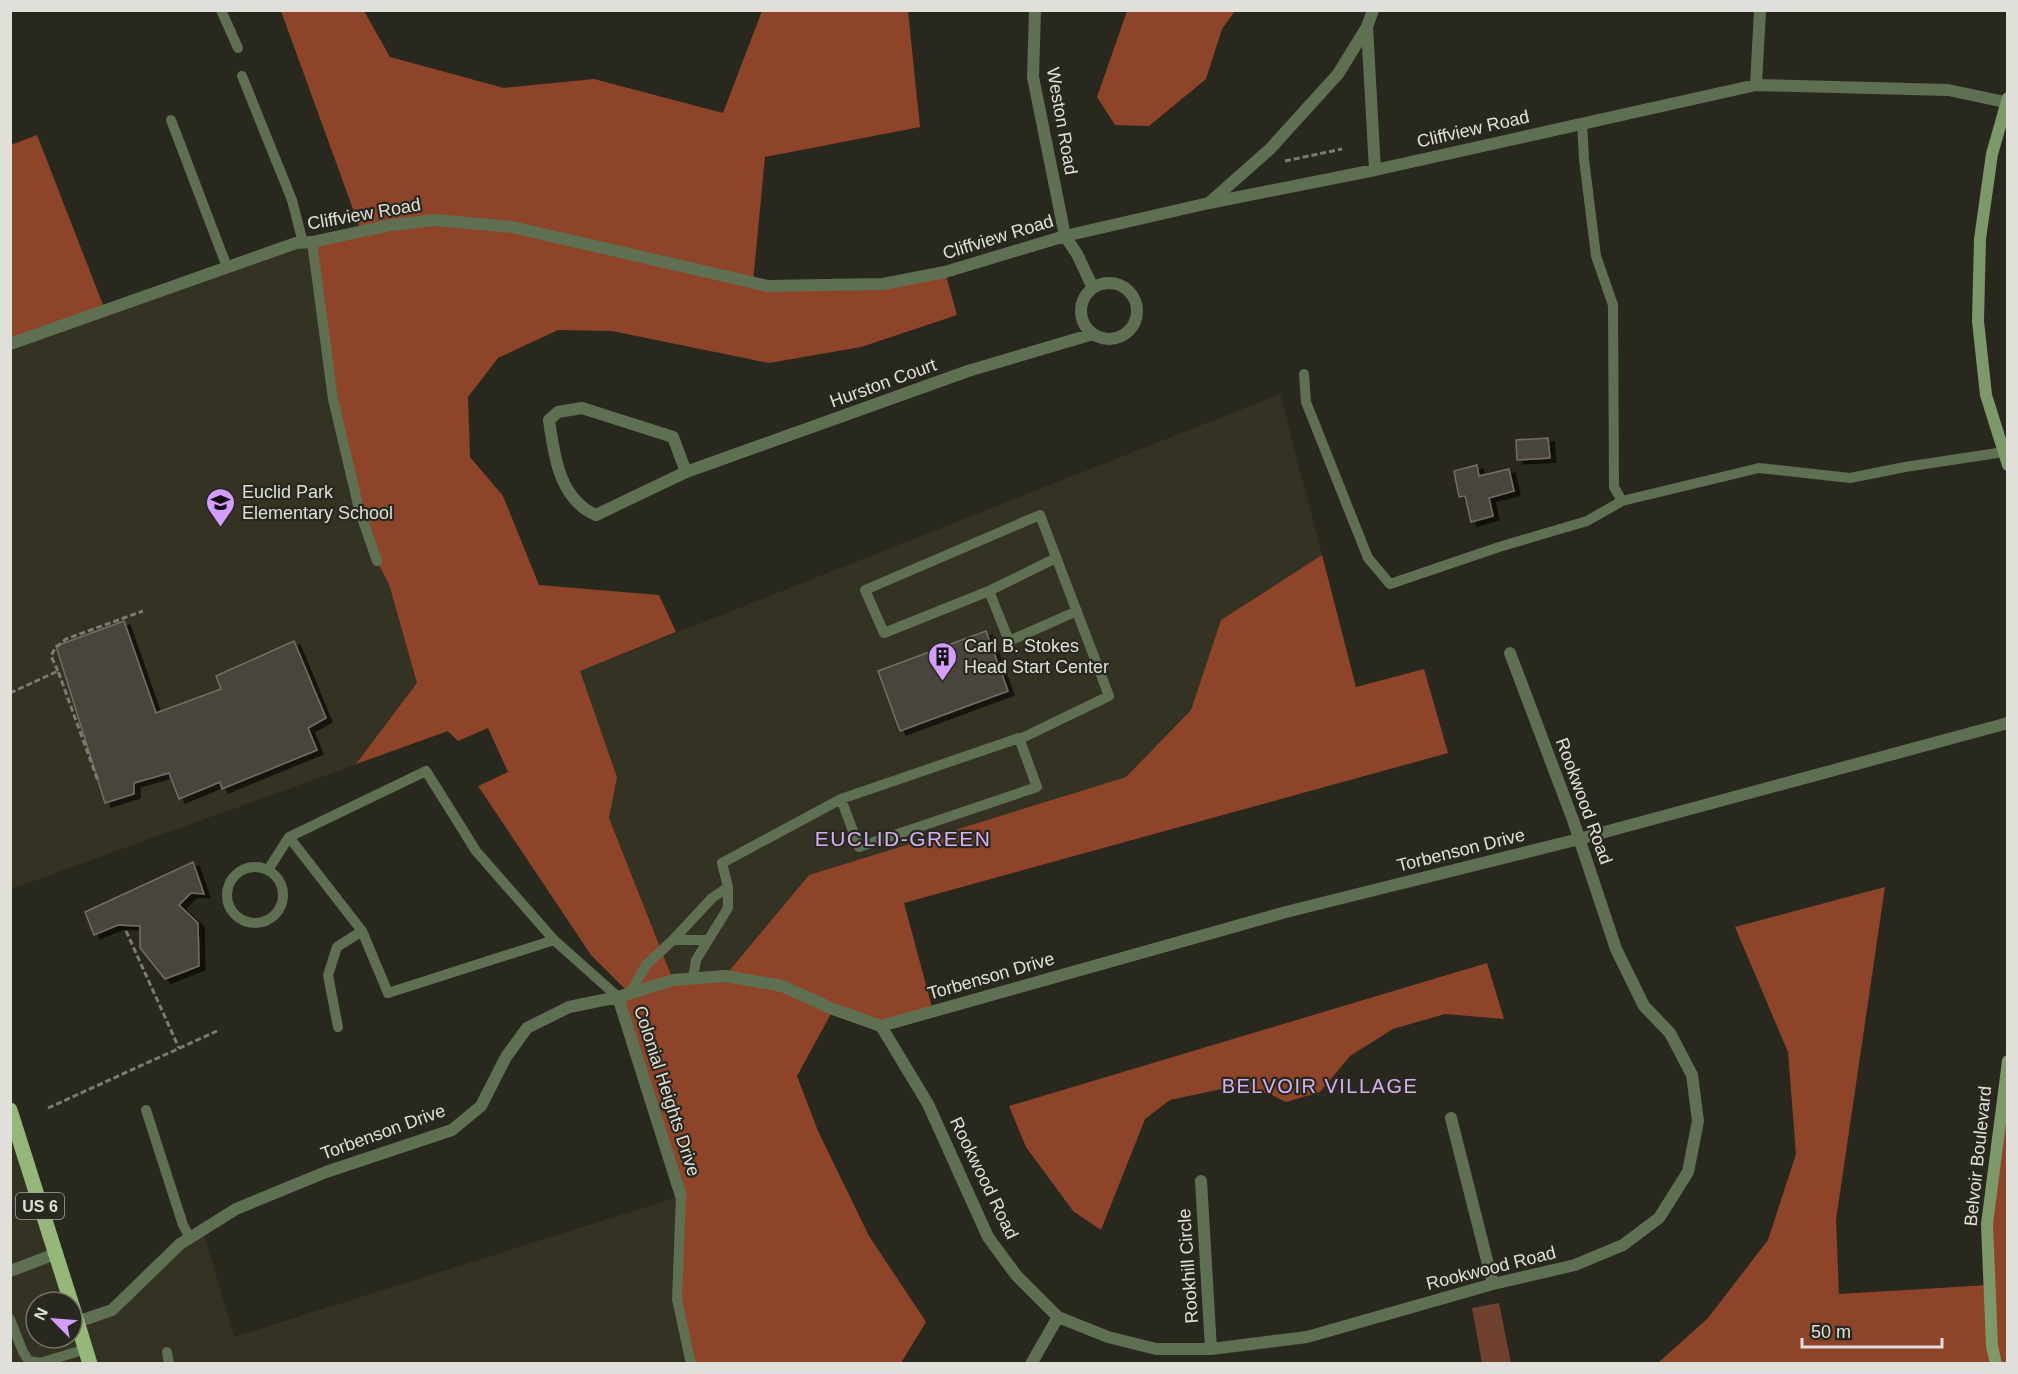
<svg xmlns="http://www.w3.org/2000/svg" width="2018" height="1374" font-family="Arial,sans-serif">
	<defs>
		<filter id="shadow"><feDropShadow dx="6" dy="4" stdDeviation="0" flood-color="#0009"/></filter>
	</defs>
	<rect width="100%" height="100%" fill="#29281f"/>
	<path fill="#343223" d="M312 242 498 713 11 889V344Z
		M1280 394 1322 555 1221 620 1191 710 1126 777 809 875 725 976 673 980 609 818 617 777 580 671Z
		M10 1110 71 1302H36V1338H72V1305L77 1322 112 1310 203 1230 234 1337 681 1196 691 1363H11Z"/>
	<path fill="#71412f" d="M1499 1303 1511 1363H1482L1472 1308Z"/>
	<path fill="#8e4428" d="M281 11H364L390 57 504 88 594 79 723 113 762 11H908L920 127 765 157 753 282 883 284 945 272 957 315 861 347 769 363 612 331 558 330 498 358 468 397 470 457 503 496 539 585 659 595 676 632 580 671 617 777 609 818 673 980 725 976 809 875 1126 777 1191 710 1221 620 1322 555 1356 687 1424 669 1448 753 904 903 933 1011 881 1026 833 1010 797 1076 818 1131 869 1236 926 1322 901 1363H691L677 1299 681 1196 618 997 629 993 591 955 478 786 508 772 488 728 458 741 448 731 356 764 417 683 389 584 377 561 351 477 312 242 361 231Z
		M1127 11H1235L1222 29 1206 79 1149 126 1115 125 1097 97Z
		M37 135 105 310 11 344V145Z
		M1885 887 1836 1220 1839 1294 1989 1285 1987 1224 2007 1061V1363L1657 1364 1708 1318 1768 1240 1796 1154 1788 1052 1735 927Z
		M1487 963 1504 1019 1445 1014 1393 1029 1350 1056 1320 1092 1286 1102 1268 1093 1226 1088 1170 1100 1145 1119 1101 1230 1073 1211 1026 1147 1009 1106Z"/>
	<path fill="#4a443c" stroke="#746d65" stroke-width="1.5" filter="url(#shadow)" d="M1548 438 1550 458 1517 460 1516 440Z
		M1477 465 1479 476 1509 469 1514 491 1489 498 1493 516 1471 522 1465 496 1459 497 1454 471Z
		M124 621 156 713 221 689 216 676 294 641 326 718 308 728 317 750 222 789 220 782 179 799 169 773 134 783V794L105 803 56 646Z
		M986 631 1008 691 900 731 878 671Z
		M193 862 204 894 191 893 179 905 198 923 199 966 165 979 140 948V926L118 925 94 935 85 912Z"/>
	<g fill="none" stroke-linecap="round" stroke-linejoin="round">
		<path stroke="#7b7a73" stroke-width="3" stroke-dasharray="6 3" stroke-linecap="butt" d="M1285 161 1342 149
			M58 671 51 656 55 648 66 639 143 611
			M10 693 58 671 98 781
			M126 931 179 1048
			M48 1108 217 1031"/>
		<path stroke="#5f7052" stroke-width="10" d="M221 10 238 48
			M242 76 292 200 303 243
			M171 120 227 267
			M1582 123 1584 159 1596 256 1613 305 1614 487 1622 501 1759 468 1850 478 1905 467 2004 452
			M312 242 333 399 359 509 377 561
			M1304 374 1306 402 1368 558 1390 584 1499 547 1587 521 1622 501
			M989 591 1056 558
			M1020 739 1109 696 1040 515 865 590 884 633 989 591 1009 641 1077 611
			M227 895a28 28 0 1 1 56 0a28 28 0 1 1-56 0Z
			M268 870 289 837
			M554 940 476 851 426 771 289 837 362 931 388 993 554 940 618 997
			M673 940H708
			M693 978 696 960 728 908V887L722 863 841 799 1019 738 1037 787 859 847 841 799
			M630 993 646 965 673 940 712 898 728 887
			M338 1027 328 975 337 947 362 931
			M146 1110 183 1225 190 1238
			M681 1196 677 1299 691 1364
			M10 1319 23 1352 29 1361 40 1363 86 1349
			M167 1352 169 1364"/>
		<path stroke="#5f7052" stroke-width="12" d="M1035 10 1033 77 1065 236 1077 254 1093 288
			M1367 27 1375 170
			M1756 85 1760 10
			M1210 202 1270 149 1338 74 1367 27 1373 10
			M1081 311a28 28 0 1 1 56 0a28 28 0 1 1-56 0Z
			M10 344 296 243 312 242 391 225 434 220 512 227 768 286 883 284 945 272 1065 236 1209 203 1375 170 1756 85 1948 90 2005 102
			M686 472 673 437 582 408 558 412 549 420C554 455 559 499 596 515L686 472 968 371 1093 334
			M618 997 681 1196
			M881 1026 928 1104 988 1237 1016 1275 1058 1317 1108 1337 1156 1349H1211L1307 1337 1493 1284 1575 1265 1623 1245 1659 1218 1688 1172 1698 1121 1692 1075 1670 1033 1644 1006 1616 949 1573 820 1510 653
			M1451 1118 1493 1284
			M1201 1181 1211 1349
			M10 1271 55 1254
			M77 1322 112 1310 180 1244 236 1209 326 1172 452 1130 481 1106 506 1057 527 1028 569 1007 618 997 673 980 725 976 782 986 833 1009 881 1026 1286 912 1579 839 2008 723
			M1031 1364 1058 1317"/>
		<path stroke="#7d9869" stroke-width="12" d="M2008 98 1992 154 1980 239 1978 321 1986 395 2008 465
			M1996 1364 1992 1346 1987 1224 2008 1061"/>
		<path stroke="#95b77a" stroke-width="15" d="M10 1110 71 1302
			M72 1305 90 1364"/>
	</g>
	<defs>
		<symbol id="school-pin" viewBox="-11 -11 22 30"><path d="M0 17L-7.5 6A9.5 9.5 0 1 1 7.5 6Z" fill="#d29dfd" stroke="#29281f"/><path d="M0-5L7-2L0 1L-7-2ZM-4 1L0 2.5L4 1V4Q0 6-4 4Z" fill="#111"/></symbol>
		<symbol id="building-pin" viewBox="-11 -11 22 30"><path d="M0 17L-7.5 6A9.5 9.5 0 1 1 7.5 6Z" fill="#d29dfd" stroke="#29281f"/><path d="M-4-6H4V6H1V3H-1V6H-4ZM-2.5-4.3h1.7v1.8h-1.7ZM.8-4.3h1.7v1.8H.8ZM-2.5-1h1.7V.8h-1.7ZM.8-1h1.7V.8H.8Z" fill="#111"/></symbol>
	</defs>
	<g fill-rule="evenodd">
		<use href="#school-pin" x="204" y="486" width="33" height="45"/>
		<use href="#building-pin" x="926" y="640" width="33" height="45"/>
	</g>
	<g text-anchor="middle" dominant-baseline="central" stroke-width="4.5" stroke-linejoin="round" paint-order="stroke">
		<rect fill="#29281f" stroke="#a9a8a2" stroke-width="1.5" x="16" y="1193" width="48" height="26" rx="4.5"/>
		<g font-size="16" font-weight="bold" fill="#e0dfda">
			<text x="40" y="1206">US 6</text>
		</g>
		<g font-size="18" fill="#e0dfda" stroke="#29281f">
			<text transform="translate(1062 121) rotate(80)">Weston Road</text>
			<text transform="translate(1473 129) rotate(-13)">Cliffview Road</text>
			<text transform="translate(364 214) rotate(-10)">Cliffview Road</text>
			<text transform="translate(998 237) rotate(-17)">Cliffview Road</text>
			<text transform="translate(883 383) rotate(-20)">Hurston Court</text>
			<text transform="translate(1584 801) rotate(70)">Rookwood Road</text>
			<text transform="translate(1461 850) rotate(-14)">Torbenson Drive</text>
			<text transform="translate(991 976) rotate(-16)">Torbenson Drive</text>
			<text transform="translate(667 1091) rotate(72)">Colonial Heights Drive</text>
			<text transform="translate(383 1132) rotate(-20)">Torbenson Drive</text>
			<text transform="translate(1978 1156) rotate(-84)">Belvoir Boulevard</text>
			<text transform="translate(984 1178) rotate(64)">Rookwood Road</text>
			<text transform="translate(1188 1266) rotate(-94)">Rookhill Circle</text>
			<text transform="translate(1491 1268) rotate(-14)">Rookwood Road</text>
		</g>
		<g font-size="18" fill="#e0dfda" stroke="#29281f" text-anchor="start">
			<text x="242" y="492">Euclid Park<tspan x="242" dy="21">Elementary School</tspan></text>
			<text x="964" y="646">Carl B. Stokes<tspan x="964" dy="21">Head Start Center</tspan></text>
		</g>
		<g font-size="20" letter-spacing="1.5" fill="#d4b0f3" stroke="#29281f">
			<text x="1320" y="1086">BELVOIR VILLAGE</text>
		</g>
		<g font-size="21" letter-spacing="1.5" fill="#d4b0f3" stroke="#29281f">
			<text x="903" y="838">EUCLID-GREEN</text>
		</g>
	</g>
	<rect width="2018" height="1374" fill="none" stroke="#e0dfda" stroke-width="24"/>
	<g transform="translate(54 1320) rotate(295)"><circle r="28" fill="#29281f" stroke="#72716a" stroke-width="1.5"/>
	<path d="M0-4.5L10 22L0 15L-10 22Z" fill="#d29dfd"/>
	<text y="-9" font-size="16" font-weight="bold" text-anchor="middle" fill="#e0dfda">N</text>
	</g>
	<path d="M1802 1338v9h140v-9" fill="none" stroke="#e0dfda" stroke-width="3"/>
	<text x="1811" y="1338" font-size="18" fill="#e0dfda" stroke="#29281f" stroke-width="4.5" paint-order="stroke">50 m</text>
</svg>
